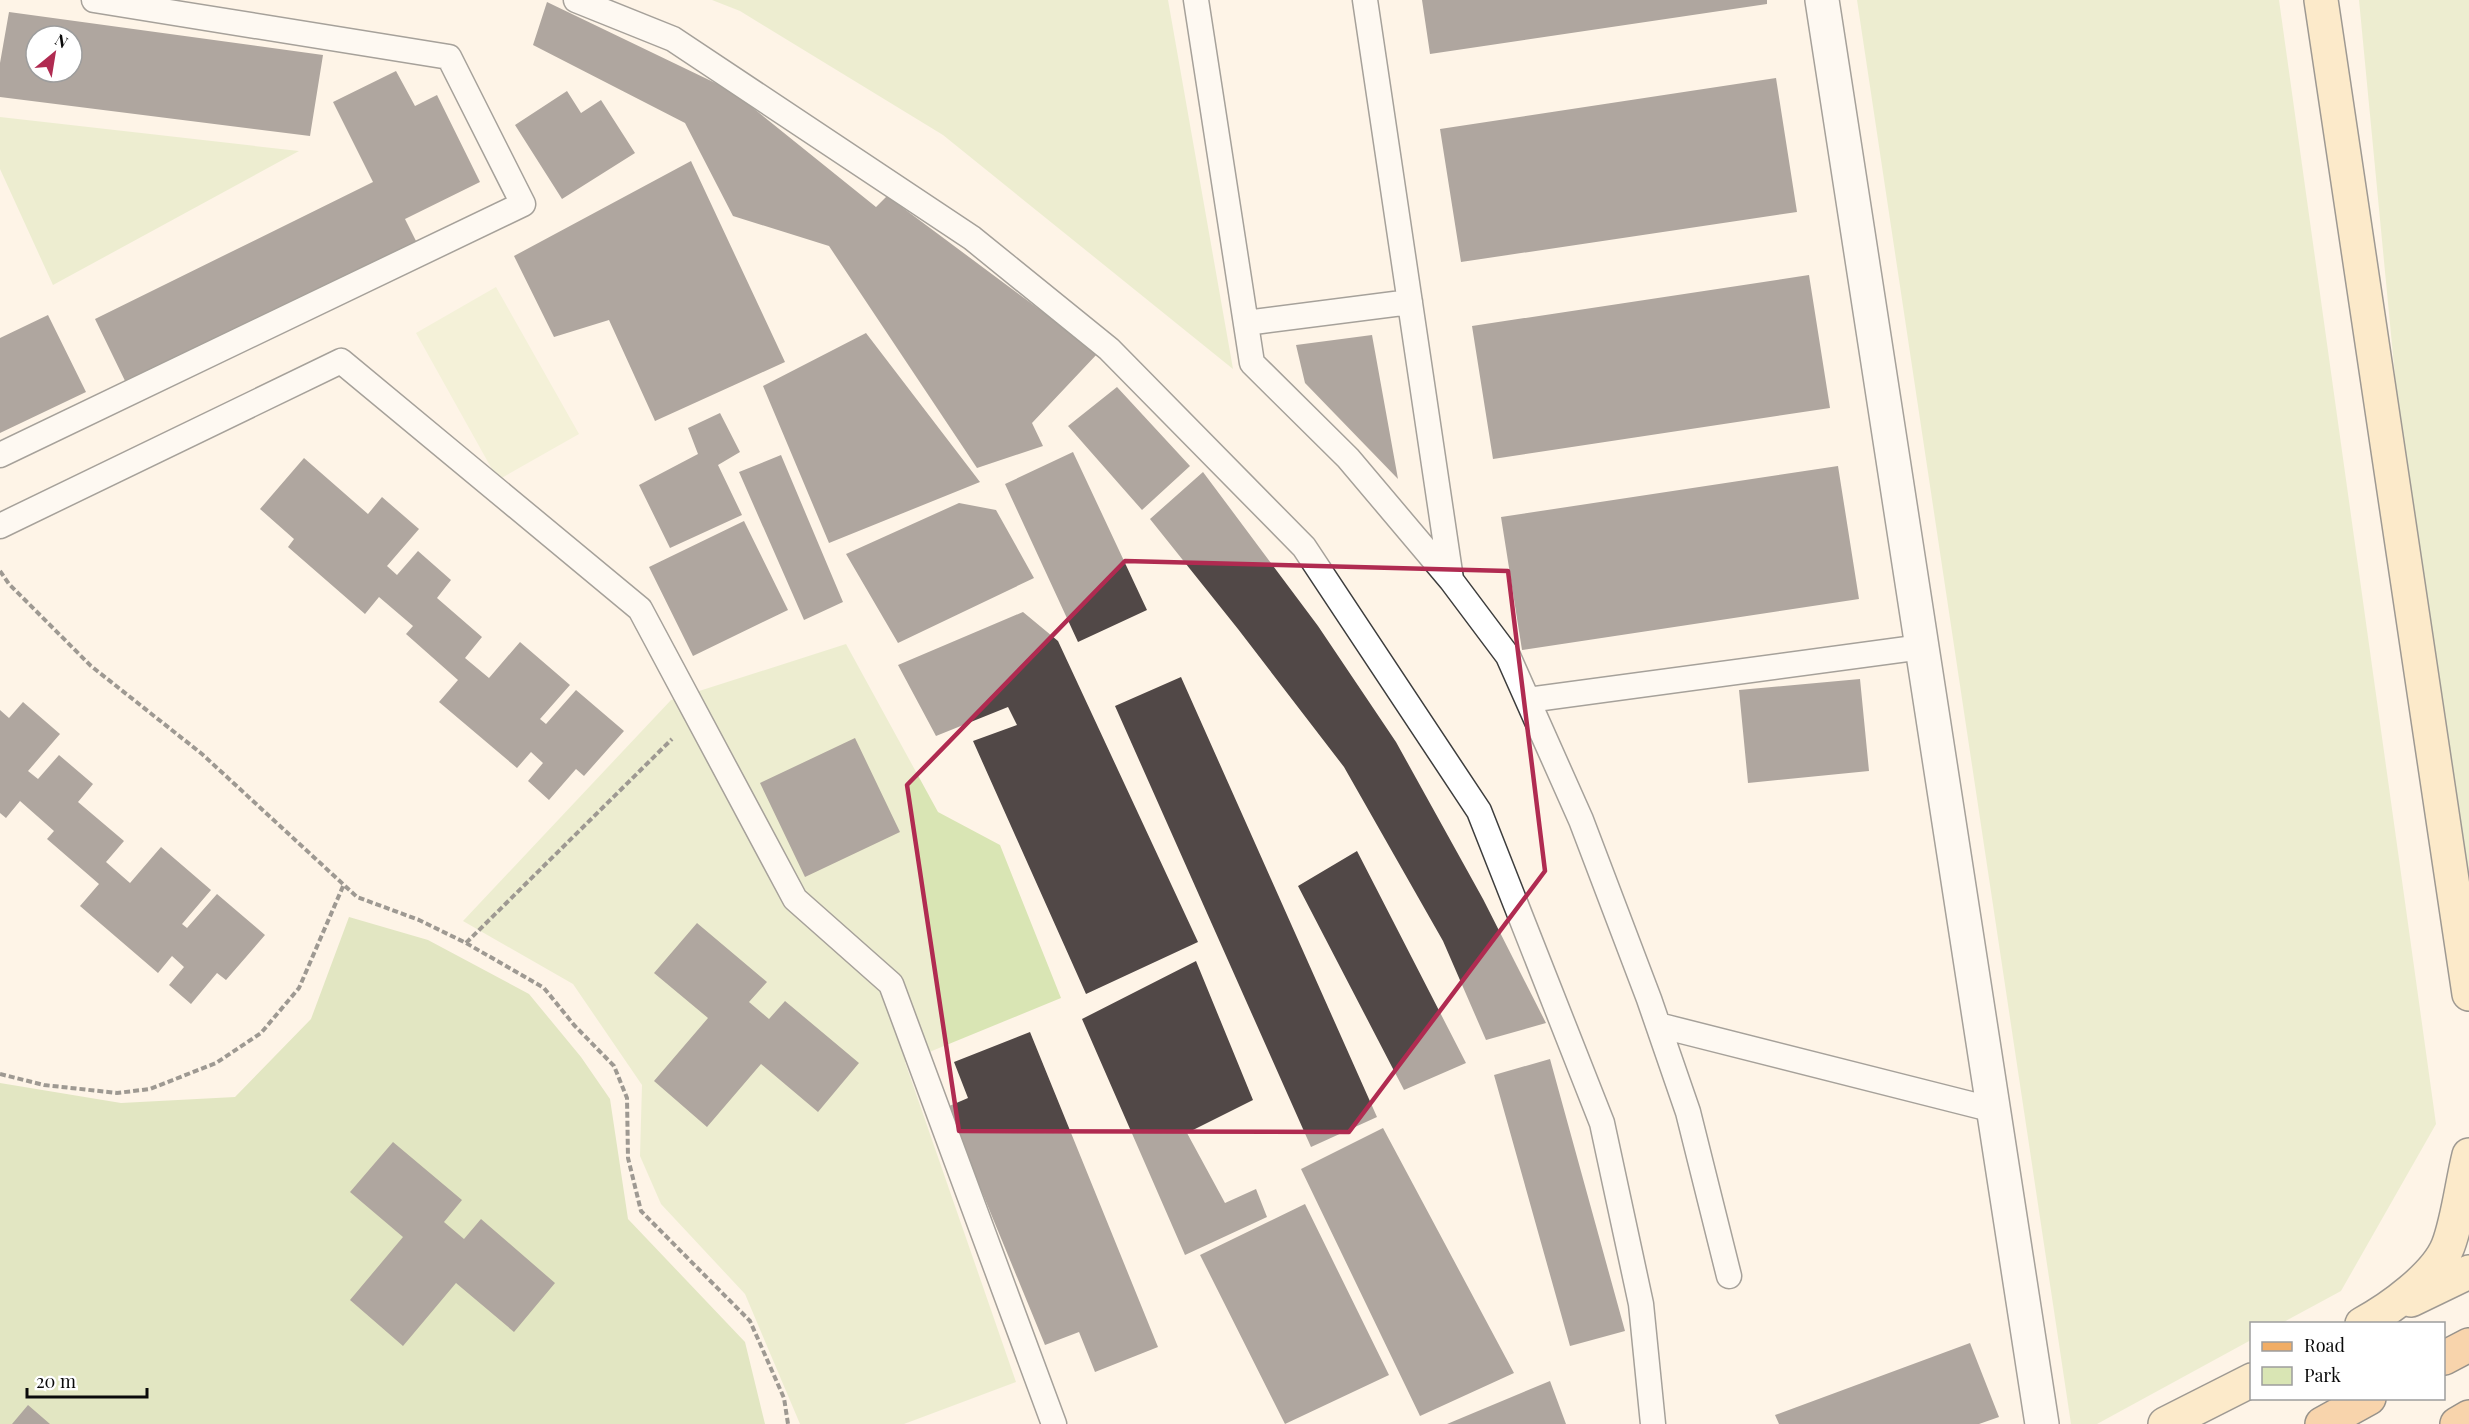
<svg xmlns="http://www.w3.org/2000/svg" width="2469" height="1424" font-family="'Playfair Display',serif">
	<rect width="100%" height="100%" fill="#fef4e7"/>
	<path fill="#d9e5b4" d="M712 0H1168L1233 369 943 135 740 11Z
		M1857 0H2279L2436 1124 2341 1291 2282 1323 2252 1324 2251 1340 2097 1424H2071Z
		M2359 0H2469V882L2397 397Z
		M0 117 299 151 53 285 0 169Z
		M846 644 938 812 1000 845 1061 998 905 1062 1016 1382 904 1424H800L745 1294 661 1204 640 1156 642 1085 573 984 463 921 671 700Z"/>
	<path fill="#c1d595" d="M349 917 428 940 529 994 581 1057 610 1099 628 1219 745 1342 765 1424H0V1083L121 1103 235 1097 311 1019Z"/>
	<path fill="#e8edc6" d="M496 287 579 434 498 480 416 333Z"/>
	<path fill="#514847" fill-rule="evenodd" d="M1422 0H1767V4L1430 54Z
		M547 2 732 91 876 207 887 196 1098 353 1032 423 1043 446 977 468 829 246 733 216 685 123 533 45Z
		M9 12 323 55 310 136 0 97V63ZM36 36H72V72H36Z
		M396 71 415 106 437 95 480 182 405 219 417 243 128 387 95 319 373 182 333 102Z
		M1776 78 1797 212 1461 262 1440 129Z
		M567 91 581 113 601 100 635 153 562 199 515 125Z
		M691 161 785 362 655 421 609 320 554 337 514 256Z
		M1809 275 1830 408 1493 459 1472 326Z
		M48 315 86 392 0 433V338Z
		M866 333 980 482 829 543 763 386Z
		M1372 335 1398 479 1305 383 1296 345Z
		M1117 387 1190 466 1142 510 1068 426Z
		M720 413 740 452 718 465 742 515 670 548 639 485 698 454 688 428Z
		M1073 452 1147 610 1078 642 1005 484Z
		M781 455 843 602 804 620 739 472Z
		M304 458 368 514 382 497 419 529 387 566 397 575 418 551 451 580 437 598 482 637 465 658 489 678 520 642 570 685 540 719 546 724 576 690 624 731 584 776 576 769 549 800 528 781 543 763 531 752 517 768 439 702 458 680 406 634 413 626 379 597 365 614 288 547 294 539 260 509Z
		M1838 466 1859 599 1522 650 1501 517Z
		M1203 472 1318 626 1396 742 1483 899 1546 1023 1486 1040 1443 941 1344 767 1238 629 1150 519Z
		M959 503 996 510 1034 578 898 643 846 554Z
		M744 521 788 610 693 656 649 567Z
		M1023 612 1058 641 1198 942 1086 994 973 741 1017 725 1008 707 936 736 898 665Z
		M1181 677 1377 1117 1311 1147 1115 706Z
		M1860 679 1869 771 1748 783 1739 690Z
		M23 702 60 734 28 771 38 779 59 755 93 784 78 802 124 841 106 862 130 883 161 847 211 890 182 924 187 928 217 894 265 935 226 980 217 973 191 1004 169 985 184 967 172 956 158 973 80 906 99 884 47 839 54 831 20 801 6 818 0 813V710L9 718Z
		M855 738 900 832 805 877 760 783Z
		M1357 851 1466 1063 1404 1090 1298 886Z
		M697 923 767 982 749 1002 769 1019 785 1001 859 1063 818 1112 761 1064 707 1127 654 1081 708 1018 654 973Z
		M1196 961 1253 1100 1187 1133 1225 1203 1256 1189 1267 1217 1185 1255 1082 1019Z
		M1030 1032 1158 1347 1095 1372 1079 1332 1045 1345 947 1107 968 1098 954 1062Z
		M1550 1059 1625 1331 1570 1346 1494 1075Z
		M1383 1128 1514 1373 1420 1416 1301 1169Z
		M393 1142 462 1200 444 1222 464 1239 481 1219 555 1283 514 1332 456 1283 403 1346 350 1300 403 1237 350 1192Z
		M1305 1204 1389 1375 1285 1424 1200 1255Z
		M1970 1343 1999 1417 1979 1424H1779L1775 1415Z
		M1550 1381 1566 1424H1447Z
		M28 1405 50 1424H12Z"/>
	<g fill="none" stroke-linecap="round" stroke-linejoin="round">
		<defs>
			<path id="lane" d="M576 0 673 39 972 238 1109 349 1304 547 1479 811 1602 1123 1641 1304 1653 1424
				M1196 0 1252 363 1348 458 1451 580 1508 656 1581 820 1649 999 1688 1112 1729 1276
				M1365 0 1451 579
				M1246 323 1410 302
				M0 455 523 204 449 57 94 0
				M0 526 341 361 640 609 795 899 891 984 1054 1424
				M1528 700 1922 647
				M1658 1025 1994 1110"/>
			<path id="street" d="M1822 0 2042 1424"/>
			<path id="secondary" d="M2321 0 2469 994
				M2411 1300 2469 1272
				M2362 1324C2390 1309 2436 1276 2448 1246 2458 1220 2462 1183 2469 1155
				M2165 1424 2252 1380"/>
			<path id="primary" d="M2444 1358 2469 1345
				M2322 1424 2369 1398
				M2457 1424 2469 1417"/>
		</defs>
		<use href="#lane" stroke="#3d3d3d" stroke-width="27"/>
		<use href="#street" stroke="#3d3d3d" stroke-width="36"/>
		<use href="#secondary" stroke="#2c2c2c" stroke-width="36"/>
		<use href="#primary" stroke="#1b1b1b" stroke-width="36"/>
		<path stroke="#2c2c2c" stroke-width="4" stroke-dasharray="6 3" stroke-linecap="butt" d="M0 571 9 584 91 666 202 754 357 897 419 920 466 943 544 988 574 1025 614 1066 627 1098 628 1158 641 1211 750 1321 784 1398 788 1424
			M466 943 672 739
			M0 1074 44 1085 117 1093 150 1089 216 1063 261 1033 299 988 344 884"/>
		<use href="#lane" stroke="#fff" stroke-width="24"/>
		<use href="#street" stroke="#fff" stroke-width="33"/>
		<use href="#secondary" stroke="#fadda6" stroke-width="33"/>
		<use href="#primary" stroke="#f1ad65" stroke-width="33"/>
	</g>
	<path d="M0 0H2469V1424H0ZM1125 561 1508 571 1545 871 1349 1132 959 1131 907 785Z" fill="#fef4e7" fill-opacity=".55" fill-rule="evenodd"/>
	<path fill="none" stroke="#b02b51" stroke-width="4.5" stroke-linejoin="round" d="M1125 561 1508 571 1545 871 1349 1132 959 1131 907 785Z"/>
	<rect x="2250" y="1322" width="195" height="78" fill="#ffffff" stroke="#9d9d9d" stroke-width="1.5"/>
	<rect x="2262" y="1342" width="30" height="9" fill="#f1ad65" stroke="#9d9d9d" stroke-width="1.5"/>
	<text x="2304" y="1352" font-size="18" fill="#0a0a0a">Road</text>
	<rect x="2262" y="1367" width="30" height="18" fill="#d9e5b4" stroke="#9d9d9d" stroke-width="1.5"/>
	<text x="2304" y="1382" font-size="18" fill="#0a0a0a">Park</text>
	<g transform="translate(54 54) rotate(30)"><circle r="28" fill="#ffffff" stroke="#9d9d9d" stroke-width="1.5"/>
	<path d="M0-4.5L10 22L0 15L-10 22Z" fill="#b02b51"/>
	<text y="-9" font-size="16" font-weight="bold" text-anchor="middle" fill="#0a0a0a">N</text>
	</g>
	<path d="M27 1388v9h120v-9" fill="none" stroke="#0a0a0a" stroke-width="3"/>
	<text x="36" y="1388" font-size="18" fill="#0a0a0a" stroke="#ffffff" stroke-width="4.5" paint-order="stroke">20 m</text>
</svg>
